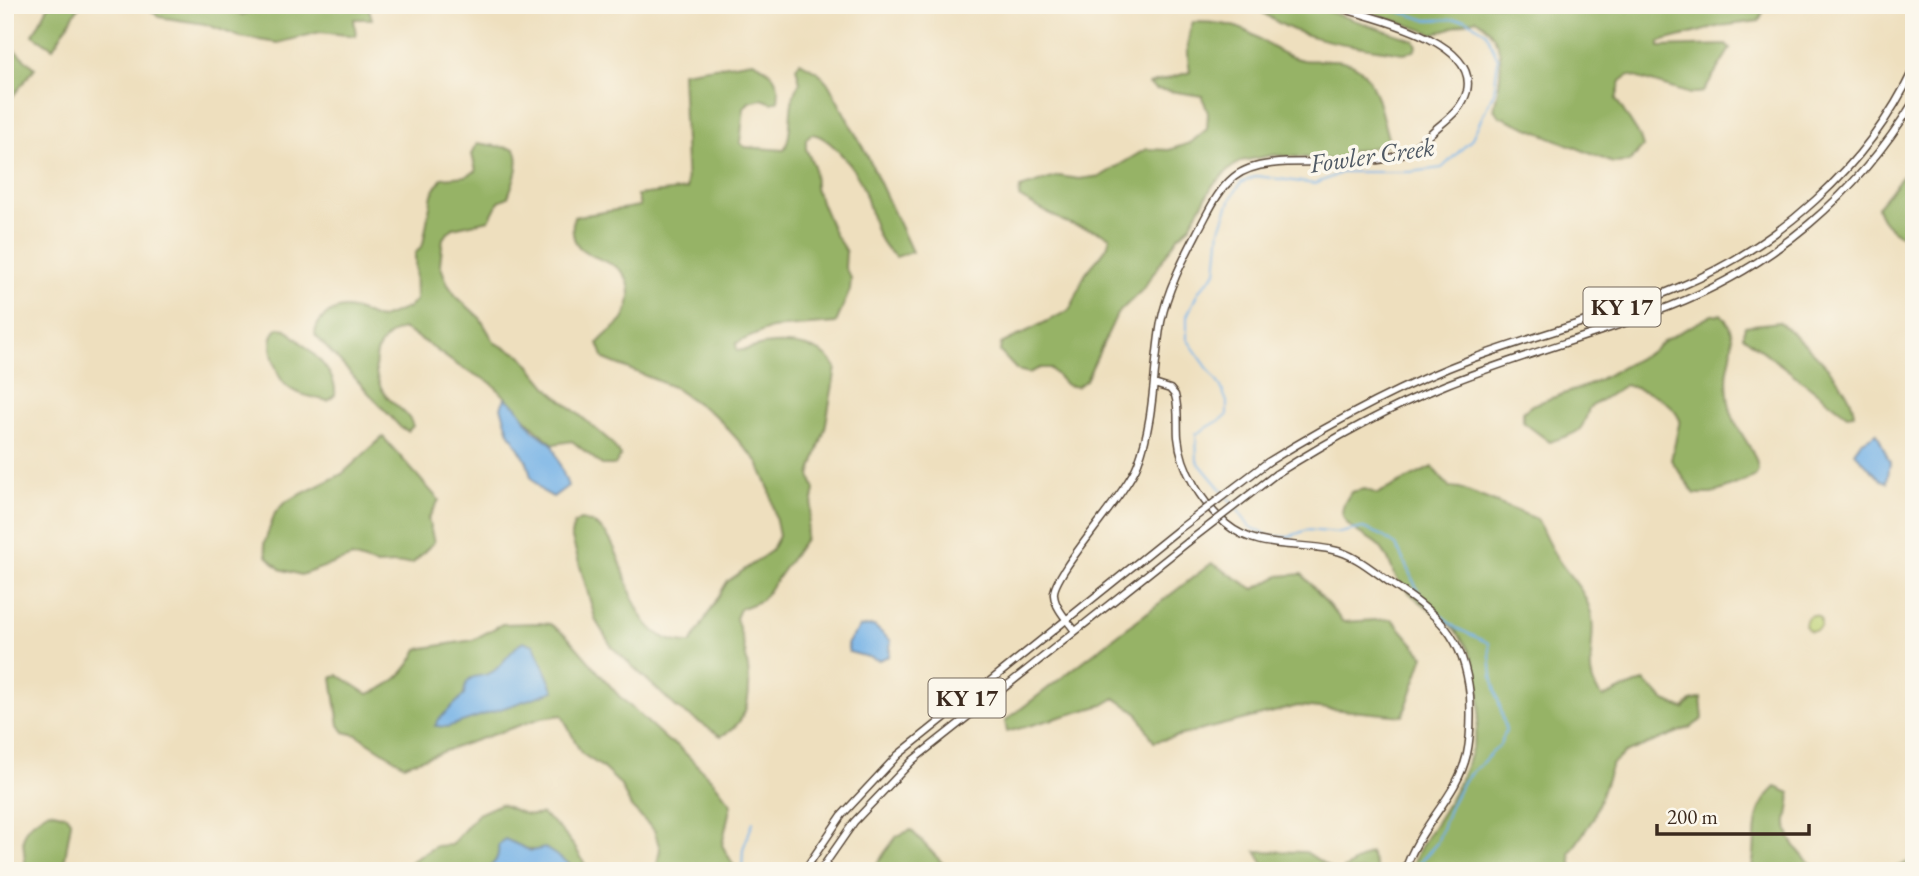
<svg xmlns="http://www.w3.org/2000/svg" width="1919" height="876" font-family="'EB Garamond',serif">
	<rect width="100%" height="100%" fill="#fbf7ec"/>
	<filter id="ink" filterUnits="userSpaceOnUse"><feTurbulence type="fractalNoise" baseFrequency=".0143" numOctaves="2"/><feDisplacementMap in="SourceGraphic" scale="14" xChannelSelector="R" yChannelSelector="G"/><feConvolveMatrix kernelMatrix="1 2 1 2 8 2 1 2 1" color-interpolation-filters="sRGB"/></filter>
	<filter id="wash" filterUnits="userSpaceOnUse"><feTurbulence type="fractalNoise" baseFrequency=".00686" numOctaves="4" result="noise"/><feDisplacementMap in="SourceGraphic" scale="28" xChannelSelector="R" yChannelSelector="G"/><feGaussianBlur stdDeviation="1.57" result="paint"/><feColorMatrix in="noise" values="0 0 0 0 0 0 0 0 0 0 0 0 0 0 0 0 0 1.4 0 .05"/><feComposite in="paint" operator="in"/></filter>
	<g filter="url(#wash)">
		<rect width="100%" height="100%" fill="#eedfbe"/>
		<path fill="#bed175" stroke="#7c7e4a" stroke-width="2" d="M1805 623a8 8 0 1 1 16 0a8 8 0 1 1-16 0Z"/>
		<path fill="#96b366" stroke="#686e42" stroke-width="2" d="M49 5H80L53 48 33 35Z
			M145 5H222L242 15 253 10 254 5H364L369 9 372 19H354L356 36 320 32 278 43 240 37 205 24 159 17Z
			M1254 5H1309L1414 40 1417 46 1414 51 1403 53C1354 45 1292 42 1254 5Z
			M1351 5H1766L1759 21 1721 26 1659 42V47L1726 45 1730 49 1703 92 1690 94 1629 75 1621 81 1616 99 1640 137 1643 147 1629 162 1613 163 1499 116 1494 109C1501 76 1510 40 1476 19L1434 34Z
			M1193 22C1210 22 1230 23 1246 31 1265 41 1280 56 1303 60 1323 63 1341 54 1360 69 1377 83 1382 119 1388 138L1386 145 1349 152 1337 160 1274 155 1241 161 1231 168 1213 185 1189 227 1178 237 1142 290 1117 314 1086 380 1077 387 1066 385 1050 368H1040L1029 373 1017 370 1000 352 1001 344 1068 311C1077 300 1078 287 1085 275 1092 263 1109 251 1110 237 1095 227 1079 229 1063 221 1049 213 1033 206 1019 197L1020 188 1059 176 1079 179 1101 176 1146 149 1169 150 1190 143 1207 129 1208 113 1202 96 1156 89 1149 84 1190 72C1187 55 1186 37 1193 22Z
			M5 42 35 68 5 106Z
			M753 61C772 70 781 81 778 101L772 103 762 99 749 102 744 108 740 143 745 147 784 150C795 131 785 103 800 82L796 67 800 62 818 72 828 83 868 157 912 252 896 257C871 239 874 214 863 188 857 171 830 135 811 134L806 139V149L814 166 815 188 835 235 846 251 845 268 851 278 850 290 836 323 771 328 736 343 737 350C747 352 754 346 764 345 788 342 824 344 836 368L825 429 810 475 815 490 805 539 762 600 740 609 736 618C747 653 765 717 721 736L677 708 612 647 596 621 571 535 574 524 580 520C639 525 611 644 691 643L727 582 771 551 779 536 770 491 757 461 717 417 673 387 604 359 598 343C605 334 614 329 622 321 626 316 630 302 630 295 631 246 562 272 574 217L640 206 637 195 687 189 682 72Z
			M477 143 515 149C522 162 513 183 508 197L499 201 489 220 453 228 443 238 440 264 447 283 456 296 480 318 495 343 521 355 550 390 610 441 621 456 615 465H602L572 441 554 444C529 427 514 403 491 383 483 377 471 374 462 368 441 355 425 339 402 329 373 339 369 368 384 393 392 405 408 411 413 426L408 431 401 428 315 335C315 319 336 304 352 309 361 311 370 316 379 319L408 308 416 300 415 254 423 244 432 194 442 178 466 176 476 171 472 154Z
			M1914 162V242C1897 234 1881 225 1877 207Z
			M1721 314C1738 333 1732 348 1728 370 1726 381 1728 397 1730 408 1735 432 1758 449 1758 472L1754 477 1712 494H1695L1671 460 1680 420C1669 397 1648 392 1625 385L1589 408C1581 437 1576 432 1550 442L1523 422V412L1532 405 1589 385 1654 350 1665 340 1712 315Z
			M1779 322C1801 340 1853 385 1854 414L1847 415 1743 336 1745 326Z
			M278 328 286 329C303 346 338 369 335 395L328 401C293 393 279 391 272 353 270 342 271 335 278 328Z
			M383 437 439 500 428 519 434 542 413 563 377 565 352 557 301 575 280 569 267 556 264 544 275 513 285 502 342 474Z
			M1432 467 1449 487 1460 488 1537 519C1543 532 1549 546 1557 558 1572 581 1587 590 1592 619 1596 643 1581 678 1603 697L1644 681 1665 701 1684 709 1691 701 1701 698 1703 719 1691 727 1625 753 1612 764 1593 819 1570 853 1572 871H1411C1417 848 1432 830 1444 810 1472 764 1494 702 1468 649 1452 617 1419 607 1400 583 1391 572 1390 556 1379 546 1369 536 1348 531 1343 516 1340 507 1347 499 1351 492L1365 489 1377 494Z
			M1212 563 1254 589 1279 576 1302 574 1343 622 1392 619 1424 656 1403 716 1298 706 1154 742 1138 714 1115 698 1103 705 1007 732 1005 721Z
			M539 623 550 624 567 636 619 696 668 741 677 745 714 782 731 804 722 845 737 871H656L660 849 654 830 631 807 620 784 602 767 581 753 562 715 541 718 404 765 357 735 344 732 339 725 332 678 338 675 368 694C391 687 408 671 418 649L473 640 502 624Z
			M1776 787 1790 793C1792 804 1788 811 1787 821 1785 840 1808 866 1825 871H1751C1760 839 1746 814 1776 787Z
			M500 804C515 809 525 818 541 814 560 825 579 850 588 871H580C559 853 529 853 505 840L495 864 485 871H396L436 846 451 845 478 814Z
			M49 811 66 815 71 822 63 871H25C26 837 12 833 49 811Z
			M911 830 950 871H871L897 836Z
			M1256 851 1306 852 1335 871H1268Z
			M1370 853 1378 871H1341Z
			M1914 859V871H1827L1871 864 1893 869Z"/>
		<path fill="#73b1e6" stroke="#576e82" stroke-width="2" d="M505 398 516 406 533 430 552 444 568 486 553 497 542 491 531 477 527 462 509 432 501 407Z
			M1877 433 1890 463 1887 482 1881 480 1854 452 1861 442Z
			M874 626 891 641 889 656 879 660 849 652 847 644 860 627Z
			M523 641 534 645 554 691 447 727 435 726 439 719 464 695C466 668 480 682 495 670 505 661 512 649 523 641Z
			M505 839 531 851 545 848 580 871H485C494 864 500 858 498 846Z"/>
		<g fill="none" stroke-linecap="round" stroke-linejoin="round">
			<path stroke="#73b1e6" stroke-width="2" d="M1234 505 1197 461 1196 434 1227 416V402L1221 387 1187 339V316L1198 292 1216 272 1220 229 1231 198 1241 183 1257 176 1315 184 1343 172H1410L1442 168 1471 140 1494 92 1498 59 1486 32 1465 19 1427 20 1376 5
				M1237 509 1249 526 1268 536 1288 537 1307 530 1339 533 1363 528 1379 534 1396 545 1421 597 1456 628 1489 643 1492 676 1506 730 1500 745 1464 780 1450 806 1437 843 1419 863 1417 871
				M742 871 743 849 753 822"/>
		</g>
	</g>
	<g filter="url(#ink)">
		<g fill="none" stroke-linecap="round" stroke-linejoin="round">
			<defs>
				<path id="secondary" d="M1154 384 1170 389 1175 395C1179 408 1177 424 1178 437 1181 470 1202 503 1226 524 1257 550 1296 542 1333 550 1354 554 1371 569 1388 581 1437 615 1464 633 1470 696 1471 715 1471 735 1467 754 1457 798 1419 825 1405 871
					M1075 631C1068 621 1055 608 1054 595 1051 575 1127 494 1138 463 1155 418 1153 369 1161 322 1167 290 1184 258 1199 229 1209 211 1217 191 1234 177 1268 149 1350 173 1399 155 1414 150 1426 137 1438 127 1450 117 1463 107 1467 91 1479 38 1364 16 1330 5"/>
				<path id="primary" d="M1268 462C1333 422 1399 386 1471 359 1539 334 1611 316 1677 288 1778 246 1867 168 1914 68
					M1276 474C1330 440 1386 409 1445 385 1519 355 1597 335 1671 306 1773 266 1857 195 1914 101
					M804 871 842 815 898 755 1178 530
					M820 871 854 822 913 760 1188 542"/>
			</defs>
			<use href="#secondary" stroke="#564536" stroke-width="9"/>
			<use href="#primary" stroke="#564536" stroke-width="9"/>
			<use href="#secondary" stroke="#fff" stroke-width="6"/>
			<use href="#primary" stroke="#fff" stroke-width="6"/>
			<defs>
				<path id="primary-bridge" d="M1178 530 1268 462
					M1188 542 1276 474"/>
			</defs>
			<use href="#primary-bridge" stroke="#564536" stroke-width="9" stroke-linecap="butt"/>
			<use href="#primary-bridge" stroke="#fff" stroke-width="6"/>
		</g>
	</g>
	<g text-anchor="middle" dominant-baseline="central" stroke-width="7" stroke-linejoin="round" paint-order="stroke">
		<g fill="#fbf7ec" stroke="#75685c" stroke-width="2">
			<rect x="1583.5" y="287.5" width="77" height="39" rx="5"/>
			<rect x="928.5" y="678.5" width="77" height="39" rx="5"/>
		</g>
		<g font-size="23" font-weight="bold" fill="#3b2a1e">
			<text x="1622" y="307">KY 17</text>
			<text x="967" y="698">KY 17</text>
		</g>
		<g font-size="26" font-style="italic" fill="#4f5964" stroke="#fbf7ec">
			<text transform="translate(1372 155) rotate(-8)">Fowler Creek</text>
		</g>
	</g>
	<rect width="1919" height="876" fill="none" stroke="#fbf7ec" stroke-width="28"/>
	<path d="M1657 824v10h152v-10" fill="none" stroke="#3b2a1e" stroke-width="3.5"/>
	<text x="1667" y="824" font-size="21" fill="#3b2a1e" stroke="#fbf7ec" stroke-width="5" paint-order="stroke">200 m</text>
</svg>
